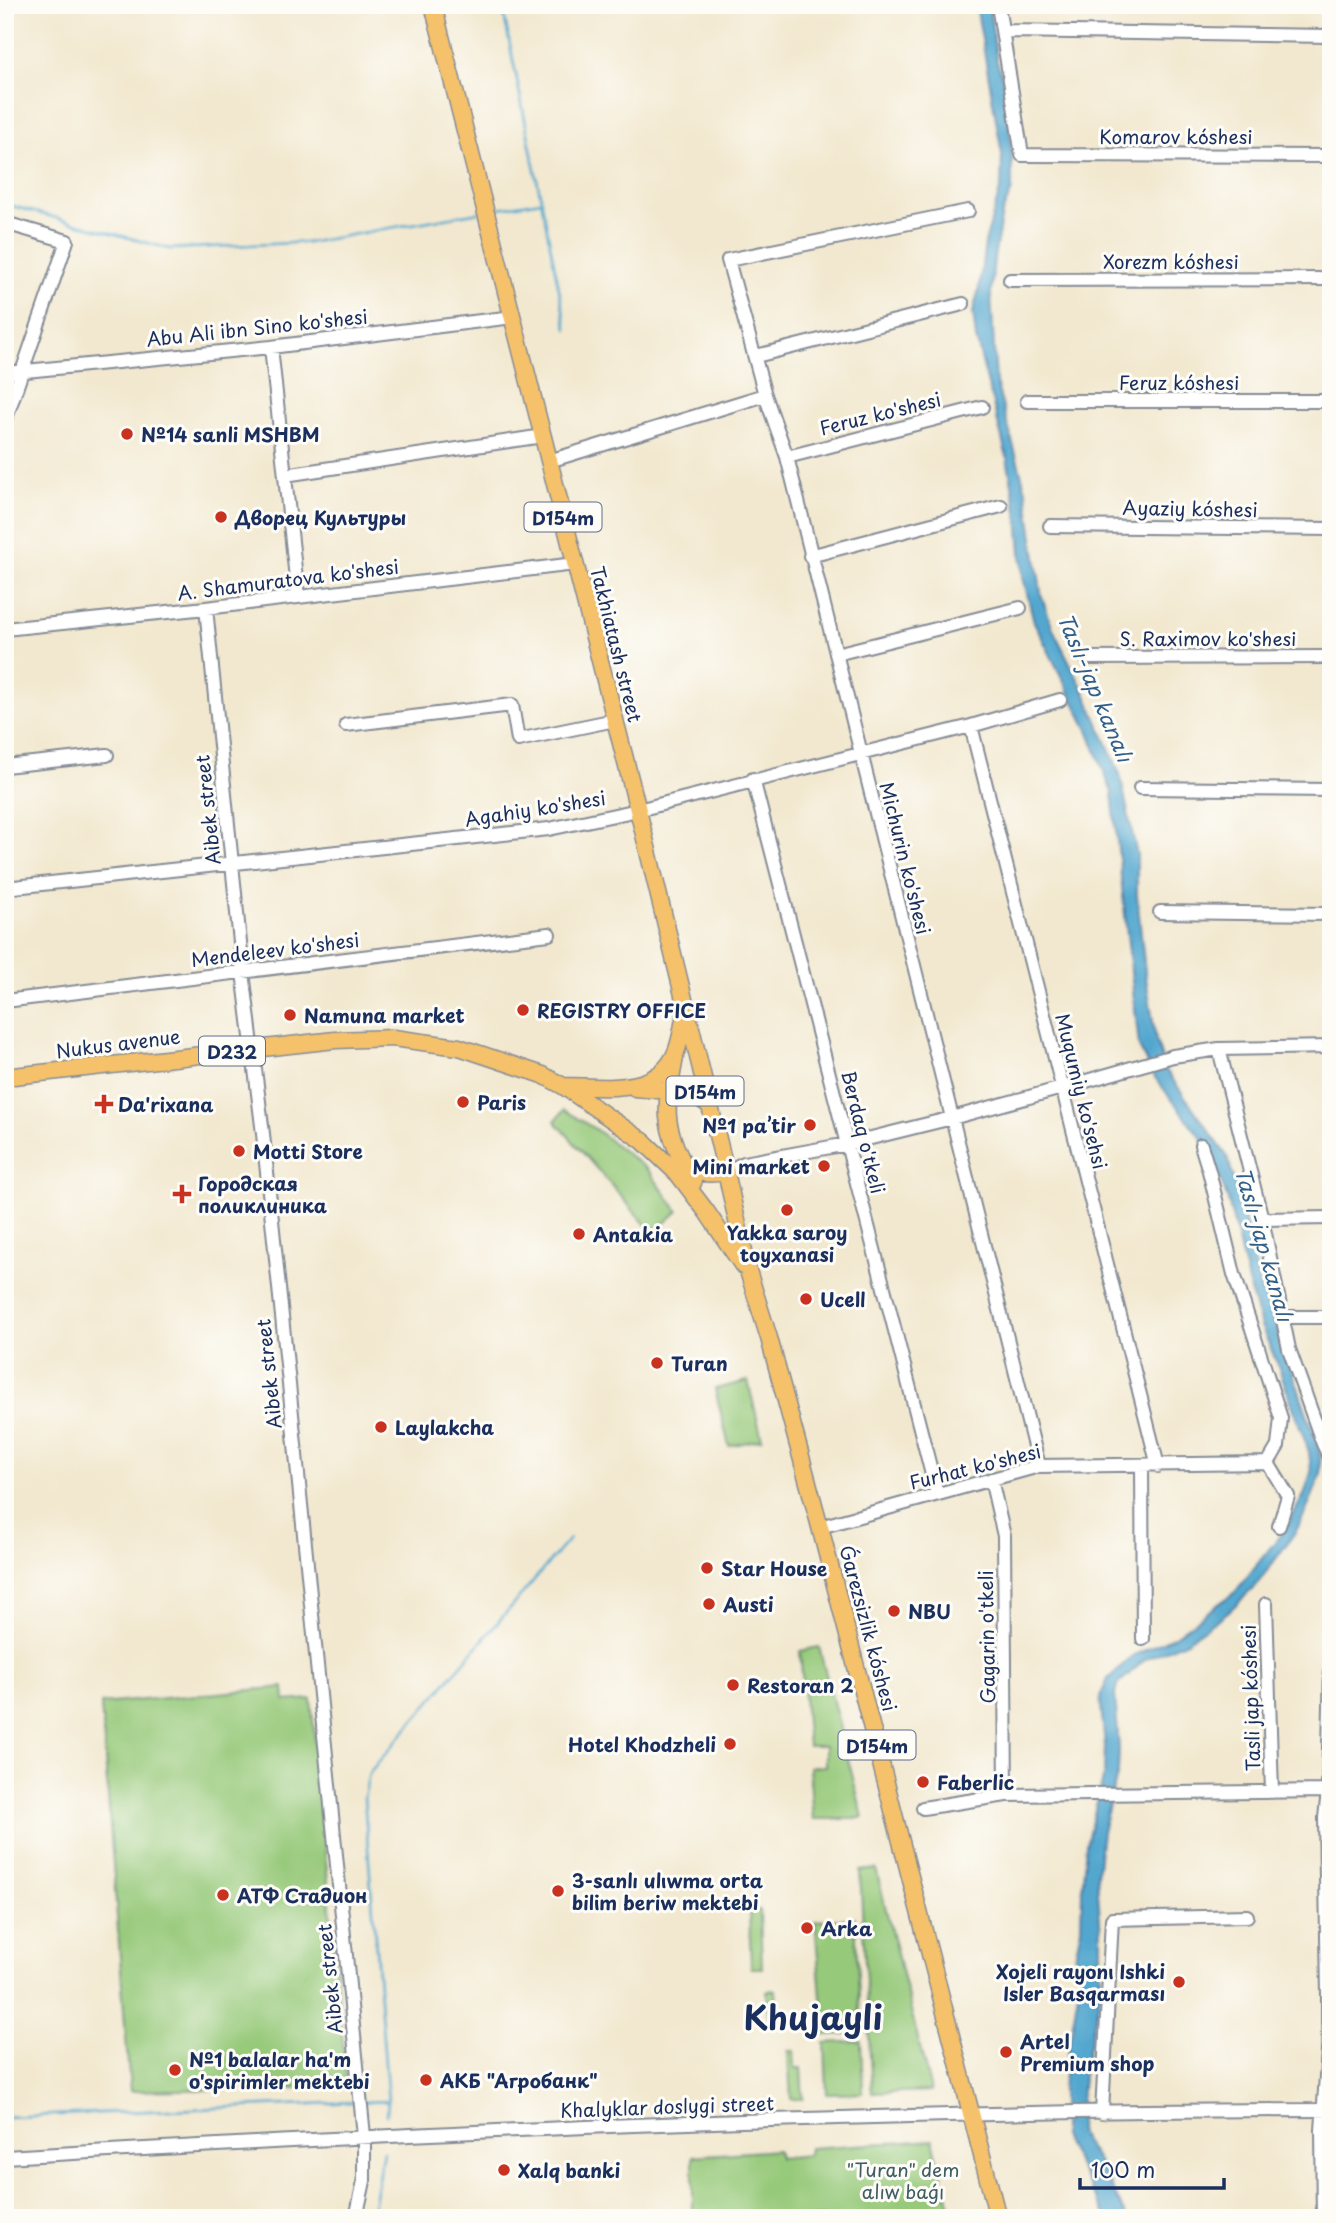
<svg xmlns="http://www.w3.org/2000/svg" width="1336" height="2223" font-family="'Playpen Sans',sans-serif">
	<rect width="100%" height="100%" fill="#fdfcf7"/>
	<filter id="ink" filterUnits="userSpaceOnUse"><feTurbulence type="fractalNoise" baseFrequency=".0143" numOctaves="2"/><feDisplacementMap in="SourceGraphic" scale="14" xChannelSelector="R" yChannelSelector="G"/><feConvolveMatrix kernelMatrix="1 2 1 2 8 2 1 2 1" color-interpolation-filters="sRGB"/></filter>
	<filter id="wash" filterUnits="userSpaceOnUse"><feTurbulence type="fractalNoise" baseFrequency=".00686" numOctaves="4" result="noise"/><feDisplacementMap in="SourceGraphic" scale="28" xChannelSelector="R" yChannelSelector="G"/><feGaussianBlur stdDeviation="1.57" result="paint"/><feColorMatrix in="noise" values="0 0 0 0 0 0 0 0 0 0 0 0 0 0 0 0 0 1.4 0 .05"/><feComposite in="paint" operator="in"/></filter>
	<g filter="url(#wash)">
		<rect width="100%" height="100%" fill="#f2e8cf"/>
		<path fill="#96c979" stroke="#587c6c" stroke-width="2" d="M564 1110 595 1129 648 1170 678 1211 653 1233 555 1121Z
			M748 1381 762 1439 729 1446 715 1389Z
			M819 1647 863 1817 856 1819H813L809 1767 825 1766V1746H808L800 1651Z
			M284 1687 285 1701 311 1699 347 2087 130 2091 101 1704Z
			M876 1869 931 2091 872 2093 860 1871Z
			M749 1910H760L762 1968H751Z
			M855 1918 861 2033 824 2035 815 1921Z
			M776 1990 778 2024H769L767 1991Z
			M861 2041 863 2093 827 2094 825 2043Z
			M788 2051H794L795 2068H801L803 2099H791Z
			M933 2140 953 2218H693V2156L777 2150 779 2158 808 2155 809 2148Z"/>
		<path fill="#53a7cf" stroke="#376b96" stroke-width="2" d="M976 5H989L997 61 1007 94 1012 161V190L1002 213 994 258 991 294 996 382 1026 491 1042 598 1054 631 1086 695 1120 774 1137 855V895L1145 972 1156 1040 1166 1070 1227 1156 1241 1202 1260 1286 1283 1344 1314 1434 1320 1454 1321 1475 1306 1511 1296 1531 1256 1586 1228 1612 1187 1641 1146 1659 1119 1683 1115 1693 1119 1749 1118 1772 1102 1831 1097 1876 1101 1936V1991L1083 2075 1079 2129 1080 2135 1102 2168 1127 2218H1107L1062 2136V2086L1080 1981 1075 1956 1081 1928 1082 1890 1086 1844 1104 1775 1105 1746 1100 1697 1108 1679 1132 1656 1173 1637 1235 1592 1285 1529 1304 1495 1311 1472 1309 1452 1277 1363 1261 1326 1251 1294 1228 1200 1209 1148 1153 1075 1139 1047 1112 793 1089 732 1034 622 1023 577 1018 517 1007 458 976 338 973 312 979 288 985 243 1001 186 1002 154Z"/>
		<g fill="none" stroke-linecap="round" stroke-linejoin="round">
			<path stroke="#53a7cf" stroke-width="2.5" d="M502 5 567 329
				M5 204 170 249 312 242 479 212
				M493 209 541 201
				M5 2099 7 2117 357 2102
				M364 2102 388 2101
				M387 2115 388 2101 364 1798 369 1773 570 1538
				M371 2218 383 2151"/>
		</g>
	</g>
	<g filter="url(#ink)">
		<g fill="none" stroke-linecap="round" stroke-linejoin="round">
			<defs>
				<path id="minor" d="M998 5 1022 155 1331 156
					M1003 31 1331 36
					M968 211 728 260 765 395 787 457 1039 1466
					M5 223 67 241 5 421
					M1010 280 1331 279
					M271 347 298 597
					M756 356 963 304
					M5 373 271 347 513 317
					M1027 401H1331
					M787 457 982 407
					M549 461 765 395
					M285 475 543 436
					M1050 526 1331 529
					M810 556 1001 506
					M206 608 243 972 263 1134 288 1374 364 2136V2181L356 2218
					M5 629 206 608 575 564
					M836 654 1020 608
					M1086 658 1331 657
					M346 725 512 705 518 740 615 720
					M971 726 1158 1466
					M5 766 107 755
					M753 779 937 1494
					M1140 788 1331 790
					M5 888 549 829 638 810 971 726 1060 700
					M1160 912 1331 914
					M5 1001 549 934
					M1219 1049 1262 1219 1289 1349 1323 1444 1331 1460
					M1201 1145 1209 1171 1234 1274 1281 1418 1278 1446 1268 1463
					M726 1172 744 1163 847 1144 952 1118 1062 1088 1173 1056 1219 1049 1331 1047
					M1262 1219 1331 1218
					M1284 1317H1331
					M1268 1463 1288 1496 1279 1526
					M1142 1466 1143 1639
					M991 1479 1004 1536 1006 1795
					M820 1527 1039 1466 1268 1463
					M1266 1604 1272 1792
					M923 1808 1006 1795 1331 1791
					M1102 2113 1112 1919 1247 1916
					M5 2157C447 2131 889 2110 1331 2110
					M1323 2218 1322 2130 1328 2049V1995L1325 1818 1328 1791 1331 1663"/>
				<path id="major" d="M433 5 638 810 726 1172 749 1274 769 1338 820 1527 998 2218
					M675 1057C672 1076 666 1097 668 1117 670 1140 683 1163 693 1183
					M5 1077 335 1040 393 1038 459 1047 543 1075 563 1086 643 1141 678 1174 706 1211 743 1266
					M563 1086C601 1086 658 1097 676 1052 681 1040 682 1027 685 1015
					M635 1088 692 1093 709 1105
					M682 1166C698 1174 709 1175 726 1172"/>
			</defs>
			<use href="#minor" stroke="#868c96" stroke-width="16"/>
			<use href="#major" stroke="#868c96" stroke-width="19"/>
			<use href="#minor" stroke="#fff" stroke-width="12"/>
			<use href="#major" stroke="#f5c16b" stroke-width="16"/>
		</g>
	</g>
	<g fill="#c8321e" stroke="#fdfcf7" stroke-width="2.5">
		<circle cx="127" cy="434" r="7"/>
		<circle cx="221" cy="517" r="7"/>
		<circle cx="523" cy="1010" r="7"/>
		<circle cx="290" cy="1015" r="7"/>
		<circle cx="463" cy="1102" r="7"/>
		<path d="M100.5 1093.5h7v7h7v7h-7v7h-7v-7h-7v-7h7z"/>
		<circle cx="810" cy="1125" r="7"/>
		<circle cx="239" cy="1151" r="7"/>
		<circle cx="824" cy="1166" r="7"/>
		<path d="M178.5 1183.5h7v7h7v7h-7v7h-7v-7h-7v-7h7z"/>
		<circle cx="787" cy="1210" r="7"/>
		<circle cx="579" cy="1234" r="7"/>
		<circle cx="806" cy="1299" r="7"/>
		<circle cx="657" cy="1363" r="7"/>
		<circle cx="381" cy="1427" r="7"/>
		<circle cx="707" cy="1568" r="7"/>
		<circle cx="709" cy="1604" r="7"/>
		<circle cx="894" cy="1611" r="7"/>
		<circle cx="733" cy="1685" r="7"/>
		<circle cx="730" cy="1744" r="7"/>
		<circle cx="923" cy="1782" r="7"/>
		<circle cx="558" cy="1891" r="7"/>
		<circle cx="223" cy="1895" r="7"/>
		<circle cx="807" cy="1928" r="7"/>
		<circle cx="1179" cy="1982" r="7"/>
		<circle cx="1006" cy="2052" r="7"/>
		<circle cx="175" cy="2070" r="7"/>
		<circle cx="426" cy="2080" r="7"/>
		<circle cx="504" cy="2170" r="7"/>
	</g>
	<g text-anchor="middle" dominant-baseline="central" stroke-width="6" stroke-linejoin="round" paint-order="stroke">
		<g fill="#fdfcf7" stroke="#5f6c8c" stroke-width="2">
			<rect x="524.5" y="502.5" width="77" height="29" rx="5"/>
			<rect x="199" y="1036.5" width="66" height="29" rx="5"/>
			<rect x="666.5" y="1076.5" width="77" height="29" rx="5"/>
			<rect x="838.5" y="1730.5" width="77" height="29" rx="5"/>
		</g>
		<g font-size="18" font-weight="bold" fill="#1b2f5e">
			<text x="563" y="517">D154m</text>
			<text x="232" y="1051">D232</text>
			<text x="705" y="1091">D154m</text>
			<text x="877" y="1745">D154m</text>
		</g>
		<g font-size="19" fill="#1b2f5e" stroke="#fdfcf7">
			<text x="1176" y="136">Komarov kóshesi</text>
			<text x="1171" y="261">Xorezm kóshesi</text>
			<text transform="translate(257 327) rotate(-6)">Abu Ali ibn Sino ko'shesi</text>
			<text x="1179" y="382">Feruz kóshesi</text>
			<text transform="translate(880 413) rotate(-14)">Feruz ko'shesi</text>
			<text transform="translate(1190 508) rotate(1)">Ayaziy kóshesi</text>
			<text transform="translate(288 579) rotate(-7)">A. Shamuratova ko'shesi</text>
			<text x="1208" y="638">S. Raximov ko'shesi</text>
			<text transform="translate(617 644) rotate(76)">Takhiatash street</text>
			<text transform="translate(535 808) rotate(-9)">Agahiy ko'shesi</text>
			<text transform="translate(207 810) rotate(-96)">Aibek street</text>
			<text transform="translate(906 858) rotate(76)">Michurin ko'shesi</text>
			<text transform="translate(275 949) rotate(-7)">Mendeleev ko'shesi</text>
			<text transform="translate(118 1043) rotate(-7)">Nukus avenue</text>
			<text transform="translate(1082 1091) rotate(76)">Muqumiy ko'sehsi</text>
			<text transform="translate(864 1132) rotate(76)">Berdaq o'tkeli</text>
			<text transform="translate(268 1374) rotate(-96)">Aibek street</text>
			<text transform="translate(975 1466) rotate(-14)">Furhat ko'shesi</text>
			<text transform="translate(869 1628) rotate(75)">Ǵarezsizlik kóshesi</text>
			<text transform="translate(986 1637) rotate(-91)">Gagarin o'tkeli</text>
			<text transform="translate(1250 1698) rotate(-92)">Tasli jap kóshesi</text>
			<text transform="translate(329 1979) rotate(-96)">Aibek street</text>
			<text transform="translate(667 2106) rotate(-2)">Khalyklar doslygi street</text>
		</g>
		<g font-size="19" font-weight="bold" fill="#1b2f5e" stroke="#fdfcf7" text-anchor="start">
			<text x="141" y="434">№14 sanli MSHBM</text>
			<text x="235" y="517">Дворец Культуры</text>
			<text x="537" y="1010">REGISTRY OFFICE</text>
			<text x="304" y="1015">Namuna market</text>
			<text x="477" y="1102">Paris</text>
			<text x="118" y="1104">Da'rixana</text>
			<text x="796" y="1125" text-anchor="end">№1 paʼtir</text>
			<text x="253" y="1151">Motti Store</text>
			<text x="810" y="1166" text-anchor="end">Mini market</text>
			<text x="198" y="1183">Городская<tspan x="198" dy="22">поликлиника</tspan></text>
			<text x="787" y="1232" text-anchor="middle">Yakka saroy<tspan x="787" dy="22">toyxanasi</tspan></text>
			<text x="593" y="1234">Antakia</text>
			<text x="820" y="1299">Ucell</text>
			<text x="671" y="1363">Turan</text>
			<text x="395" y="1427">Laylakcha</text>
			<text x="721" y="1568">Star House</text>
			<text x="723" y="1604">Austi</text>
			<text x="908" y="1611">NBU</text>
			<text x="747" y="1685">Restoran 2</text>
			<text x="716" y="1744" text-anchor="end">Hotel Khodzheli</text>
			<text x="937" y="1782">Faberlic</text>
			<text x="572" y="1880">3-sanlı ulıwma orta<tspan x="572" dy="22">bilim beriw mektebi</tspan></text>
			<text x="237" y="1895">АТФ Стадион</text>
			<text x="821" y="1928">Arka</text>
			<text x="1165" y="1971" text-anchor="end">Xojeli rayonı Ishki<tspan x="1165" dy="22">Isler Basqarması</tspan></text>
			<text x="1020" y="2041">Artel<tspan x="1020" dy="22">Premium shop</tspan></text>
			<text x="189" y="2059">№1 balalar ha'm<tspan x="189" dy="22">o'spirimler mektebi</tspan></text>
			<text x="440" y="2080">АКБ "Агробанк"</text>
			<text x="518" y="2170">Xalq banki</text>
		</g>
		<g font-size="19" fill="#405d66" stroke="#fdfcf7">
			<text x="903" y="2169">"Turan" dem<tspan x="903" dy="22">alıw baǵı</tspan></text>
		</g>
		<g font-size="21" font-style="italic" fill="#315f8b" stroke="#fdfcf7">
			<text transform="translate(1096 687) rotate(67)">Taslı-jap kanalı</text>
			<text transform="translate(1265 1244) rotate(74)">Taslı-jap kanalı</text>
		</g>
		<g font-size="33" font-weight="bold" fill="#1b2f5e" stroke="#fdfcf7">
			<text x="813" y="2016">Khujayli</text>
		</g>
	</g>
	<rect width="1336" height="2223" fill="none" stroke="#fdfcf7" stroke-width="28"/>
	<path d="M1080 2178v10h144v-10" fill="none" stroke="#1b2f5e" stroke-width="3.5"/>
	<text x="1091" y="2178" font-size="21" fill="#1b2f5e" stroke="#fdfcf7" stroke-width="5" paint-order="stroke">100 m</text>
</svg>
